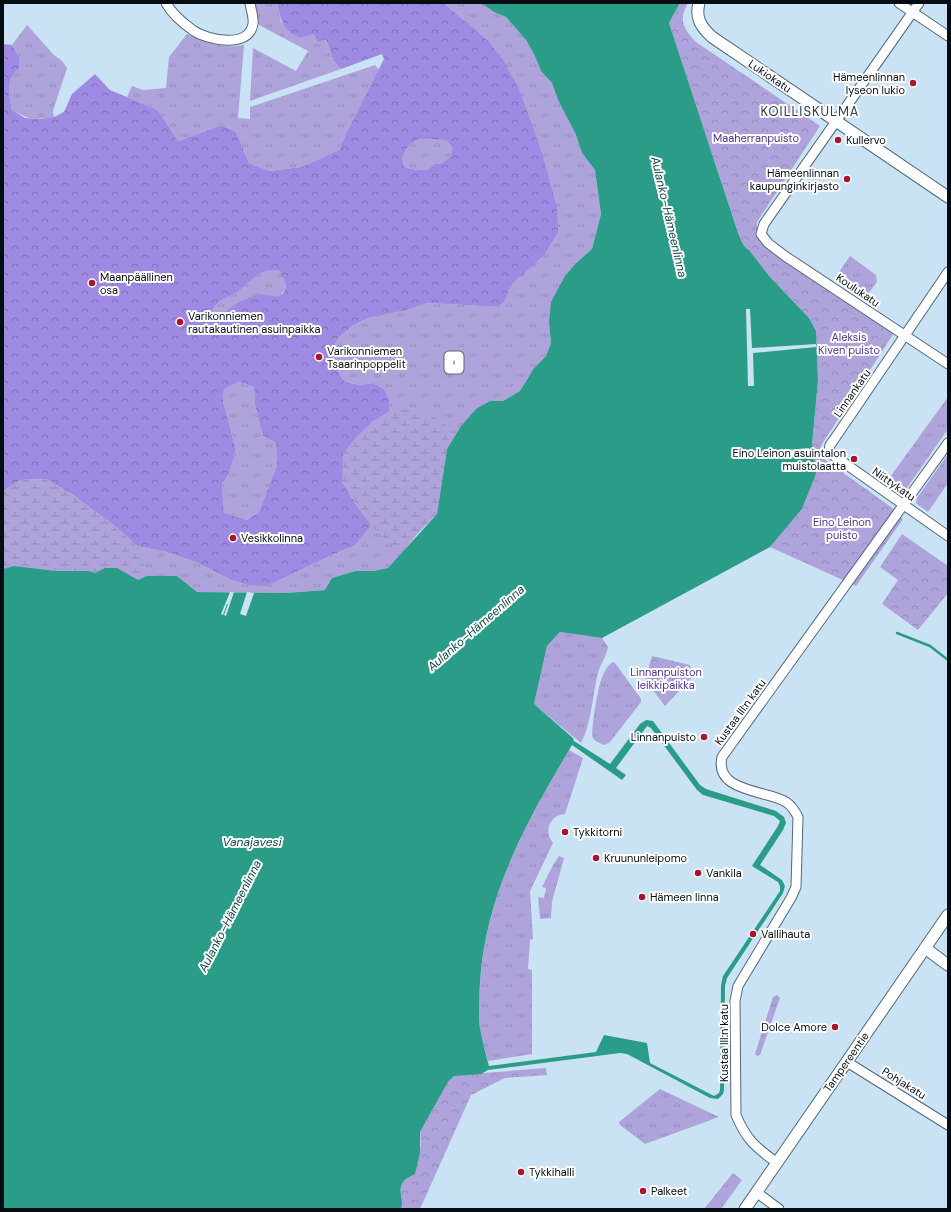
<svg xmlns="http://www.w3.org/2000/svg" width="951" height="1212" font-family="'DM Sans',sans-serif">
	<defs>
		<pattern id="grass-tufts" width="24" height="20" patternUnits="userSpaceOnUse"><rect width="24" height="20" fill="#aea3da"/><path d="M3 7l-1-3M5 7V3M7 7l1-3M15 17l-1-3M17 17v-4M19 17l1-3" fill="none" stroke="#948bba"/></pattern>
		<pattern id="forest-crowns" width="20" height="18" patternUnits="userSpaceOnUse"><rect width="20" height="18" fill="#9f8ae3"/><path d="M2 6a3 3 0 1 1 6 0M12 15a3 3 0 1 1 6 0" fill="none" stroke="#806fb7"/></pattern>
		<pattern id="wetland-marsh" width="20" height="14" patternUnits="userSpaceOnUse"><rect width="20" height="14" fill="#aea3da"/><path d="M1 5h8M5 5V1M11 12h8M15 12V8" fill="none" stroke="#948bba"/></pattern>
		<pattern id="park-crowns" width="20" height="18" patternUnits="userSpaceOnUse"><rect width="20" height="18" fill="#aea3da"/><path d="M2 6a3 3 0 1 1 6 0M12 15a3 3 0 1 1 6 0" fill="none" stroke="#948bba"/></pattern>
	</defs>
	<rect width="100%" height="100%" fill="#c9e3f4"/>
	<path fill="url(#grass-tufts)" d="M255 3H277L281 22 300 38 314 34 326 39 333 60 341 69 250 101 253 48 296 71 308 51 259 25Z
		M444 3H481L494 12 506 17 526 40 534 54 541 71 552 83 558 100 576 135 582 153 595 170 601 214 592 249 575 264 565 276 549 323 551 343 546 356 534 368 520 391 503 401H490L461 426 447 449 417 534 401 554 388 568 373 571H356L325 590 286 593 197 592 177 576H147L138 580 89 571H56L14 566 3 569V491L137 546 166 552 196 562 231 580 248 585 276 582 334 554 354 546 389 413V400L384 389 373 383 360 385 345 382 338 372 333 359 334 346 339 337 352 326 368 318 407 310 428 303 499 307 505 301 509 285 525 273 544 255 464 20Z
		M27 25 54 55 62 61 67 68 53 111 54 117C35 120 29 120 12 110L8 89 12 73 19 57 12 45Z
		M187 34C204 43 225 49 244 45L238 118 250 119V107L375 65 379 70 345 136 339 150 301 167 269 171 249 163 236 132 222 125 178 141 158 110 127 97 132 86 143 90 166 88 169 57Z
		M419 139 446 140 452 147V155L442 163 434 164 427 170 410 169 404 166 402 157 409 145Z
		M850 256 876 275 877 282 868 294 858 293 835 278Z
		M270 270H278L284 276 286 283 285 290 280 295 275 297 264 295 242 301 227 311 223 317 218 320H214L212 316C212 311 213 308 217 304 221 299 230 297 236 293 249 285 253 274 270 270Z
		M239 382 254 387 255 405 263 436 276 443 277 465 259 512 245 520 224 514 222 484 229 474 236 450 223 401 224 389Z
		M948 397V429L904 492H898L885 484Z
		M948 454V483L928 512 916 503 917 498Z
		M560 632 602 638 608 647C607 656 600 664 598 673 592 696 592 722 581 743L534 704 547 646Z
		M613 662 615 663 641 699V702L610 742 604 745C601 743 595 742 593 738 590 733 598 688 601 680 603 674 607 665 613 662Z
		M569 750 583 758 565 814C550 815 543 831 553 843L530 891 533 939 530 940 528 969 532 970V1054L488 1061C485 1049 480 1035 479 1023 478 1010 479 996 480 983 486 893 525 825 569 750Z
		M559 856 564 858 552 902 551 918 540 919 538 897 544 898 546 888 542 887 553 865Z
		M777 995 780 998 760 1055 757 1056 755 1054 773 997Z
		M660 1089 719 1117 645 1144 620 1125 619 1122Z
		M733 1173 742 1180 721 1209H704Z"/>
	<path fill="url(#forest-crowns)" fill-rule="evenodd" d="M277 3H444L488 41 503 60 519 89 542 153 557 208 558 232 544 255 525 273 510 285 505 301 499 307 428 303 407 310 368 318 352 326 339 337 334 346 333 359 338 372 345 382 360 385 373 383 384 389 389 400V412L372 422 342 481 355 503 371 525 354 546 334 554 276 582 265 586 248 585 231 580 196 562 166 552 137 546 117 528 73 495 46 479 21 480 3 491V44L12 45 19 57V68C5 79 9 95 12 110L25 118 40 119 54 117 64 112 72 94 95 74 110 90 158 110 178 141 222 125 236 132 249 163 269 171 301 167 339 150 345 136 384 59 382 54 341 69 333 60 326 39 318 42 314 34 300 38C282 29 281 21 277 3ZM419 139 446 140 452 147V155L442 163 434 164 427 170 410 169 404 166 402 157 409 145ZM270 270H278C285 277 291 292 278 296 274 297 270 295 265 295 258 294 248 298 241 301 237 303 232 307 228 310 223 315 222 321 214 320L212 316C212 311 213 308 217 304 221 299 230 297 236 293 249 285 253 274 270 270ZM239 382 254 387 255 405 263 436 276 443 277 465 259 512 246 520 224 513 222 484 229 474 236 450 223 401 224 389Z"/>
	<path fill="url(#wetland-marsh)" d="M408 409 426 412 457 433 447 449 437 514 417 534 401 554 371 525 355 503 342 481 343 454 357 436 372 422 389 412Z
		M46 479 73 495 117 528 137 546 147 576 138 580 105 568 95 573 89 571H56L14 566 3 569V491L21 480Z"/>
	<path fill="url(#park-crowns)" d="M680 3H688C678 20 683 28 696 42L820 126 757 222V231L759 240 782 259 894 333 822 444 820 450 824 459 891 507 903 519 856 586 770 547 802 509 816 474 812 445 818 380 816 331 809 318 770 277 749 250C743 247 741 239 738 233L669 23Z
		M902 534 948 566V593L918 630 882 604 898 580 880 567Z
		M652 656 690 665 693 676 665 706 645 680Z
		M546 1068 547 1075 505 1078 471 1095 420 1209H401C405 1199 396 1190 404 1181 406 1178 412 1176 415 1173L421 1144 420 1132 448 1082 454 1076 459 1075Z"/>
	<path fill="#2b9c88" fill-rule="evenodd" d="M481 3H680L669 23 738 233C741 239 743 247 749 250L770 277 809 318 816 331 818 380 812 445 816 474 802 509 770 547 602 638 560 632 547 646 534 704 573 738 574 741 610 764 640 724 646 720 653 721 700 785 706 789 776 811 784 817 786 823 783 830 760 865 782 880 785 886 783 893 727 978 725 986 724 1090 723 1094 718 1099 710 1098 627 1054 620 1053 488 1070 481 1074 454 1076 448 1082 420 1132V1153L415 1174C412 1176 406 1178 404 1181 396 1190 405 1199 401 1209H3V569L14 566 56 571H89L95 573 105 568H117L138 580 147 576H177L197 592 286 593 325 590 332 578 356 571H373L388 568 437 514 447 449 461 426 476 409 490 401H503L520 391 534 368 546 356 551 343 549 323 551 302 565 276 575 264 592 249 601 214 595 170 582 153 576 135 558 100 552 83 541 71 534 54 526 40 506 17 494 12ZM647 726 651 728 697 790 703 795 774 816 780 821 778 826 752 866 778 882 780 886V891L723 976 721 985 720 1090 719 1093 714 1096 650 1063 647 1043 604 1035 596 1052 489 1066C486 1055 480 1033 479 1021 479 1008 479 995 480 982 486 892 527 821 572 745L622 780 626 775 616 768Z"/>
	<path fill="#c9e3f4" d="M746 309H750L752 348 816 344V347L753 353 754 386H748Z
		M809 448V451H812V454H809V456L786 458V450Z
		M230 592H234L226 616 224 615 228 604H227L223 615 221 614Z
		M247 592 254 593 246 616 240 614Z"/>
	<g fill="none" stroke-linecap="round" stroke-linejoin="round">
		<path stroke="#2b9c88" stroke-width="2.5" d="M897 633 930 646 948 660"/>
		<defs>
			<path id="minor" d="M166 3C172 14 184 24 194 31 208 40 249 49 253 24 254 18 251 10 250 3
				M899 3 948 36
				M919 3 764 224 761 234 768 243 785 256 948 364
				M948 272 833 441 830 445 829 451 833 455 948 536
				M449 356H459V369H449Z
				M847 1062 948 1125
				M776 1162C755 1147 746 1139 736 1115L735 1001 738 986 791 898 796 887 798 817C795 811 792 806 786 802 766 790 714 792 722 757L948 443
				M756 1192 779 1209"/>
			<path id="major" d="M699 3C695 18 701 27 712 37L948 197
				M925 948 948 965
				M745 1209 948 915"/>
		</defs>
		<use href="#minor" stroke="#526978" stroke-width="11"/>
		<use href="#major" stroke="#526978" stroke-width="13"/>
		<use href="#minor" stroke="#fff" stroke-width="9"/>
		<use href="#major" stroke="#fff" stroke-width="11"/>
	</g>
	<g fill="#aa142e" stroke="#fff" stroke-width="1.5">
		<circle cx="913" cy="83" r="4"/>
		<circle cx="838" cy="140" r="4"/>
		<circle cx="847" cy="179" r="4"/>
		<circle cx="92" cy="283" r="4"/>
		<circle cx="180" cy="322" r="4"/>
		<circle cx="319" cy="357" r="4"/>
		<circle cx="854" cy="459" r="4"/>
		<circle cx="233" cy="538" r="4"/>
		<circle cx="704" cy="737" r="4"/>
		<circle cx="565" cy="832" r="4"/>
		<circle cx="596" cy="858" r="4"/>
		<circle cx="698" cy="873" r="4"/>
		<circle cx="642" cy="897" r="4"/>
		<circle cx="753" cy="934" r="4"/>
		<circle cx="835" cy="1027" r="4"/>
		<circle cx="521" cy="1172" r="4"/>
		<circle cx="643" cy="1191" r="4"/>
	</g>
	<g text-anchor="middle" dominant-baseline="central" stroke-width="4" stroke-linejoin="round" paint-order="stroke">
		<g font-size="11" fill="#050d13" stroke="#fff">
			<text transform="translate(770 76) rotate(34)">Lukiokatu</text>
			<text transform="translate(858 290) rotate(34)">Koulukatu</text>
			<text transform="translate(852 393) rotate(-55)">Linnankatu</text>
			<text transform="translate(894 484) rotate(35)">Niittykatu</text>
			<text transform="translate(740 712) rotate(-54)">Kustaa III:n katu</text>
			<text transform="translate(724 1043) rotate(-90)">Kustaa III:n katu</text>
			<text transform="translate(846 1062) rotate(-55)">Tampereentie</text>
			<text transform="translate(904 1083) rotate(32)">Pohjakatu</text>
		</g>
		<g font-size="11" fill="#050d13" stroke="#fff" text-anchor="start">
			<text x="905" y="77" text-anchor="end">Hämeenlinnan<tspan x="905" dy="13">lyseon lukio</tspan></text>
			<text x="846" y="140">Kullervo</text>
			<text x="839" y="173" text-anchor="end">Hämeenlinnan<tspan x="839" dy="13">kaupunginkirjasto</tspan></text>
			<text x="100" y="277">Maanpäällinen<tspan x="100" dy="13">osa</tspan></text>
			<text x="188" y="316">Varikonniemen<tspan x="188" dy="13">rautakautinen asuinpaikka</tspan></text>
			<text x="327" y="351">Varikonniemen<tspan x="327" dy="13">Tsaarinpoppelit</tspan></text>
			<text x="846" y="453" text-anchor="end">Eino Leinon asuintalon<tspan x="846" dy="13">muistolaatta</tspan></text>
			<text x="241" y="538">Vesikkolinna</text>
			<text x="696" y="737" text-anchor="end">Linnanpuisto</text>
			<text x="573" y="832">Tykkitorni</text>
			<text x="604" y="858">Kruununleipomo</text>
			<text x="706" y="873">Vankila</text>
			<text x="650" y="897">Hämeen linna</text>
			<text x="761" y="934">Vallihauta</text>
			<text x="827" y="1027" text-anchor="end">Dolce Amore</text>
			<text x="529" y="1172">Tykkihalli</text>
			<text x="651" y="1191">Palkeet</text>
		</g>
		<g font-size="11" fill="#533198" stroke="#fff">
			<text x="756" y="138">Maaherranpuisto</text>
			<text x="849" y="337">Aleksis<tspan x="849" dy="13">Kiven puisto</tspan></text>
			<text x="842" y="522">Eino Leinon<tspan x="842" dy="13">puisto</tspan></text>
			<text x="666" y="672">Linnanpuiston<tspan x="666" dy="13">leikkipaikka</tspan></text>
		</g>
		<g font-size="12" font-style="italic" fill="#0c4c41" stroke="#fff">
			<text transform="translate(669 217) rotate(77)">Aulanko–Hämeenlinna</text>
			<text transform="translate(476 628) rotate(-41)">Aulanko–Hämeenlinna</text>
			<text x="252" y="842">Vanajavesi</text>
			<text transform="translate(230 916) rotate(-63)">Aulanko–Hämeenlinna</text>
		</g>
		<g font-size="13" letter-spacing="1" fill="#2c424f" stroke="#fff">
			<text x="810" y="111">KOILLISKULMA</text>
		</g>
	</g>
	<rect width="951" height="1212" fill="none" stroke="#050d13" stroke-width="8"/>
</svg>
